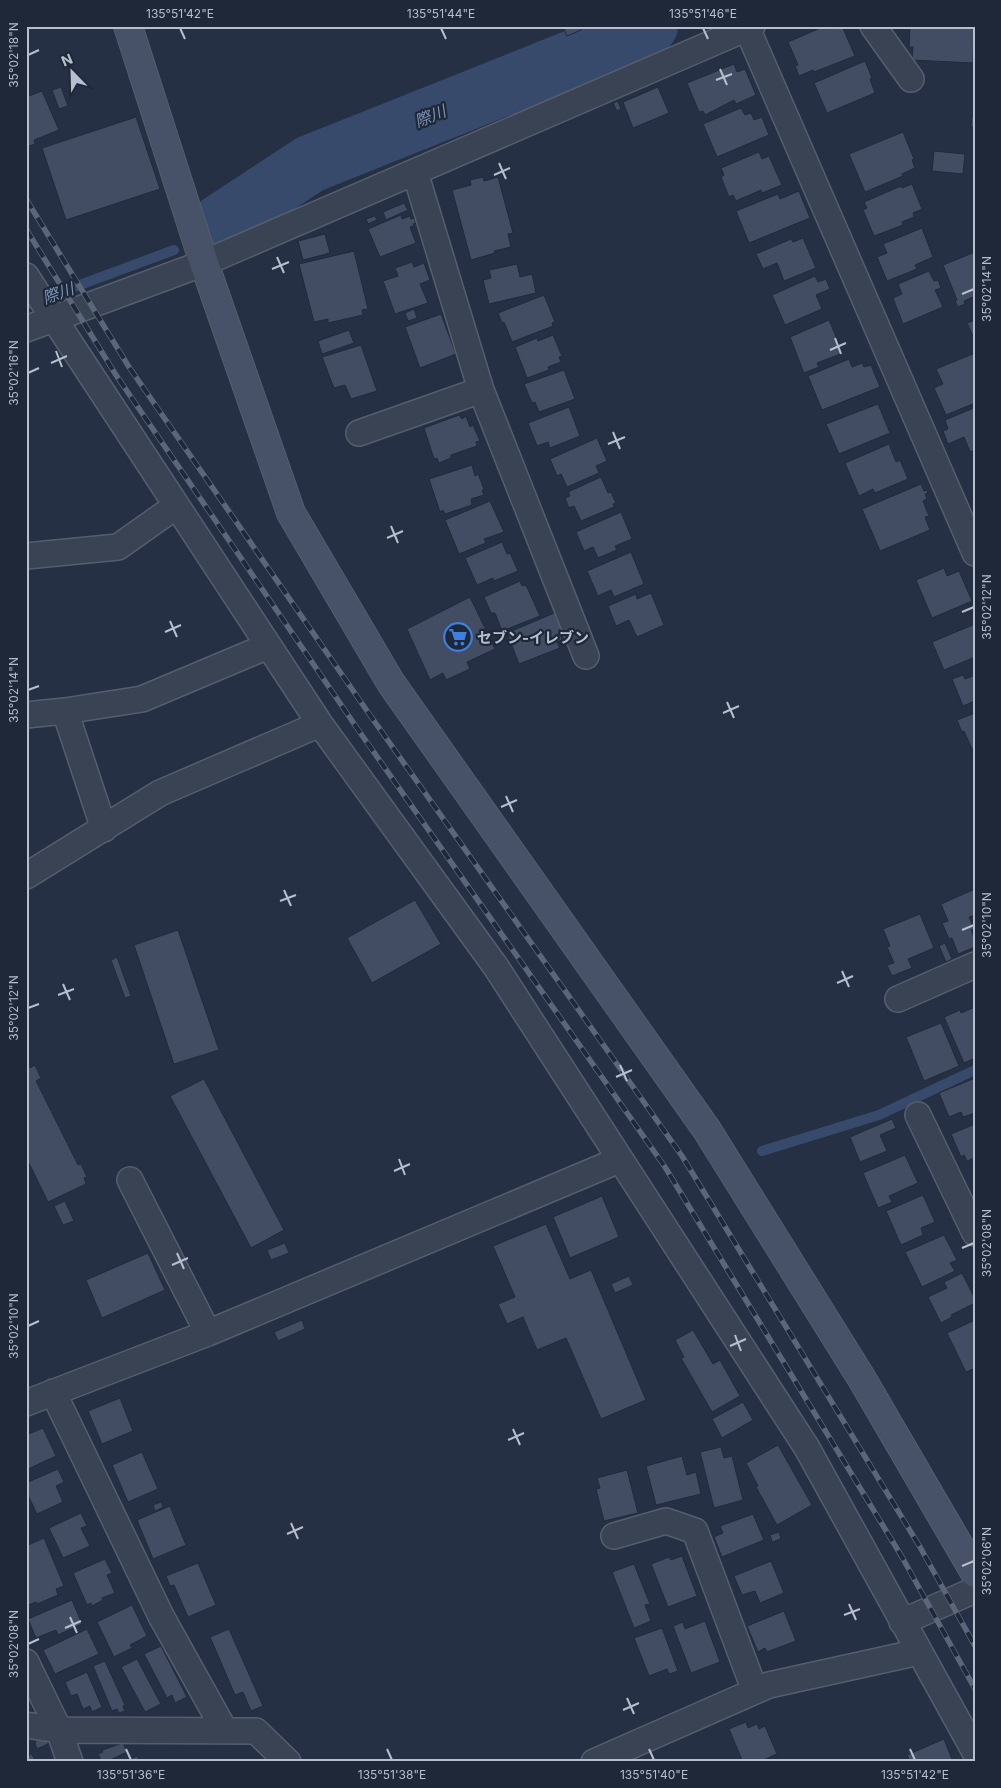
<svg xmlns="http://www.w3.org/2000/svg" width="1001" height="1788" font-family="Inter,'Noto Sans JP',sans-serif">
	<rect width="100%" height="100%" fill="#253044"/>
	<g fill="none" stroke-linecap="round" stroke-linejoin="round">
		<path stroke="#384a6c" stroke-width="10" d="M26 305 174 250
			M762 1151 879 1115 975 1070"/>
		<path stroke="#384a6c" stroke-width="58" d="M220 223 310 164 598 49 649 26"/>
	</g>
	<path fill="#424d64" stroke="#202a3b" d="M571 26H580L581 30 567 36 564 29Z
		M825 26 826 29 832 26H842L855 56 814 72 813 70 799 76 795 66 798 65 788 42Z
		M910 26H974L973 63 912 60 913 47H909Z
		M865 61 872 78 870 79 875 93 827 113 814 83Z
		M734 64 737 72 745 69 756 95 736 104 734 100 705 115 703 111 699 112 687 83Z
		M61 87 68 106 59 109 52 90Z
		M658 87 669 113 633 128 623 102Z
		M42 91 59 130 34 140 35 144 26 147V97Z
		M618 101 621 109 617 111 613 103Z
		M741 108 745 115 751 113 754 120 762 117 769 135 717 157 703 124Z
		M972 116H975V127H971Z
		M136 117 160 189 66 220 42 148Z
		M903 132 914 159 912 160 915 168 902 174 903 176 865 192 849 154Z
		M934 151 965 154 963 174 932 171Z
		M759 152 762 159 769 156 782 185 762 193 761 190 736 201 733 195 729 197 721 177 724 175 721 168Z
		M483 177 484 181 498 177 513 233 508 234 511 247 494 251 495 253 471 260 452 190 471 185 470 180Z
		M912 184 922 209 913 213 914 217 902 222 903 225 874 236 863 210 867 208 864 202 901 186 902 188Z
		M799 191 810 218 749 243 736 211 778 194 780 199Z
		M404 203 408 210 386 220 383 212Z
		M401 215 402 219 410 216 411 219 414 218 416 223 413 224 414 226 410 227 416 243 380 257 368 229Z
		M375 216 377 220 368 224 366 219Z
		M922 228 933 257 915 265 917 269 887 281 877 257 887 253 883 244Z
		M325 234 330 253 303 260 298 241Z
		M803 238 816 268 784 281 777 263 763 269 756 254 791 239 793 242Z
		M354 251 368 309 362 310 363 315 328 323V319L314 322 299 264Z
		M975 252V296L964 301 965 304 958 307 955 301 957 300 943 265Z
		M412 262 414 267 424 263 430 280 420 284 428 303 395 314 383 281 398 276 395 268Z
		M517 264 520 277 532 274 536 293 489 304 483 280 491 278 489 270Z
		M929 271 934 281 938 280 941 288 935 290 943 307 903 324 893 298 902 294 898 284Z
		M815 276 818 282 826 279 830 289 816 295 822 309 785 325 772 295Z
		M544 295 555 322 552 323 553 326 512 342 504 322 502 323 498 313Z
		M414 309 417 318 408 321 405 313Z
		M441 314 456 354 420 368 405 327Z
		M829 320 843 353 817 363 819 367 804 373 790 337Z
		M975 320V341L967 323Z
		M349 330 354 343 322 354 318 341Z
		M553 335 562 356 559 357 561 362 548 367 549 370 527 378 515 347 537 338 538 341Z
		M361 345 377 391 351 399 345 385 334 388 322 357Z
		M975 353V403L946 415 934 388 943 384 936 369Z
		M849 359 852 367 862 363 864 367 871 365 880 387 822 410 808 376Z
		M564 370 575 399 539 412 535 402 532 403 524 384Z
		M878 404 890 433 839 454 826 424Z
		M569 407 580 436 550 448 548 442 537 446 528 423Z
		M974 408 975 450 970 452 964 437 948 444 943 431 948 429 945 420Z
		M459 415 462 419 466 416 470 427 473 425 480 441 476 442 477 446 451 455V458L439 463 437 458 434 459 424 428Z
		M597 438 607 461 596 466 599 473 567 487 561 474 557 476 550 459Z
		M889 444 896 462 900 460 908 479 875 493 873 489 859 496 845 463Z
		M472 465 475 476 478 474 484 489 482 491 484 495 471 499 472 505 445 514 443 510 440 512 429 479Z
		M601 477 608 493 611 492 616 503 613 504 614 507 581 521 574 506 569 508 565 498 570 496 568 492Z
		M921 484 924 491 927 490 928 493 925 494 927 499 923 501 929 516 925 517 930 530 880 551 862 509Z
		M490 501 504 532 484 539 486 543 459 554 445 520Z
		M621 512 632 539 615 546 617 550 598 558 593 547 584 551 576 532Z
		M502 542 507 554 510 553 518 571 494 581 493 578 477 585 465 558Z
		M631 552 644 584 614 597 611 590 598 596 587 571Z
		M944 568 947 576 959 571 972 601 932 618 916 580Z
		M520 581 522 586 526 585 540 616 502 631 495 613H491L484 597Z
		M651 593 664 625 637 637 629 620 616 626 608 606 636 594 637 599Z
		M470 597 495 649 467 662 470 669 446 680 443 673 430 680 407 629Z
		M559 611 565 627 559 630 562 640 557 642 560 648 519 664 507 633Z
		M975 624V657L944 670 932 642Z
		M963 675 965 679 975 675V701L963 706 952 679Z
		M975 713V748L972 749 964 731 962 732 957 720Z
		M975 889V915L969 917 974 929 971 930 975 940V947L958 954 952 938 949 939 942 923 948 921 941 904Z
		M415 900 441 944 372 983 347 938Z
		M920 914 934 948 908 959 912 968 892 976 887 965 894 963 887 947 890 946 883 929Z
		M178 930 219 1050 174 1064 134 945Z
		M945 943 952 959 946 962 939 946Z
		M117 957 131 996 125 998 111 960Z
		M975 1007V1058L964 1063 944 1017 960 1010 961 1013Z
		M941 1023 959 1066 924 1081 906 1037Z
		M26 1064H28L30 1068 35 1065 41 1078 36 1081 78 1165 81 1164 87 1177 84 1178 86 1184 48 1202 26 1157Z
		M975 1078V1113L963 1117 961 1112 949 1117 939 1093Z
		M204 1079 284 1230 251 1248 170 1096Z
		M892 1119 896 1128 880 1135 887 1151 860 1162 850 1137Z
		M975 1124V1158L967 1161 964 1155 961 1157 951 1134Z
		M905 1155 918 1183 889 1196 892 1202 878 1208 863 1173Z
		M923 1195 935 1222 921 1228 923 1235 901 1245 886 1211Z
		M602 1196 619 1237 570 1258 553 1217Z
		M65 1201 74 1221 63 1225 54 1206Z
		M546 1224 570 1279 591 1270 646 1400 601 1419 566 1338 537 1350 523 1317 507 1324 498 1304 515 1297 493 1246Z
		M944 1235 957 1260 950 1263 955 1271 922 1287 905 1252Z
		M285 1243 289 1253 271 1260 267 1250Z
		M148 1253 165 1290 102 1318 86 1280Z
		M962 1273 975 1299V1303L951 1315 952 1317 941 1323 928 1297 947 1288 944 1282Z
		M629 1276 633 1285 615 1293 611 1284Z
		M302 1320 305 1329 278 1341 274 1332Z
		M975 1320V1368L966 1372 947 1333Z
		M693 1330 713 1364 720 1360 740 1396 712 1412 681 1358 684 1357 675 1340Z
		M120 1398 133 1431 102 1444 88 1411Z
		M743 1402 753 1420 722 1438 712 1419Z
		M43 1428 56 1456 26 1470V1435Z
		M778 1445 812 1505 777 1525 756 1487 758 1486 746 1463Z
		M721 1447 724 1458 732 1456 743 1500 714 1508 700 1452Z
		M142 1452 158 1489 128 1502 112 1465Z
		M682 1456 687 1475 696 1472 701 1494 656 1505 646 1466Z
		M58 1469 64 1482 56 1486 63 1502 37 1514 26 1491V1483Z
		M627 1470 638 1513 604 1521 596 1489 600 1488 597 1478Z
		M161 1502 163 1507 155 1511 153 1505Z
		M170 1506 186 1545 153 1559 137 1520Z
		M81 1513 87 1526 81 1528 90 1546 63 1558 49 1528Z
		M753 1514 764 1540 722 1557 714 1537 723 1533 720 1526Z
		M779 1532 781 1539 772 1542 770 1535Z
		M44 1538 64 1586 56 1589 58 1595 37 1604 36 1602 26 1606V1546Z
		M682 1556 697 1596 668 1607 651 1564 669 1557 671 1560Z
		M105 1559 112 1573 107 1575 115 1593 102 1598 103 1600 92 1606 91 1603 87 1605 73 1573Z
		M771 1561 784 1593 760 1603 755 1591 742 1595 734 1576Z
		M198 1563 216 1605 188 1617 174 1585 170 1586 166 1576Z
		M634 1564 650 1604 645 1605 651 1621 634 1628 612 1572Z
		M72 1600 82 1624 58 1635 56 1630 36 1638 28 1619Z
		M132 1605 147 1636 130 1645 132 1648 114 1657 97 1622Z
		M784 1611 796 1641 767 1652 765 1648 758 1652 747 1626Z
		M705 1621 720 1662 691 1673 673 1626 683 1622 685 1629Z
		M662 1628 678 1671 669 1674 667 1669 649 1676 634 1638Z
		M87 1629 99 1654 55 1674 43 1650Z
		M229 1629 263 1706 251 1711 243 1692 235 1695 210 1637Z
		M161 1646 187 1697 175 1703 172 1695 167 1698 144 1654Z
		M137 1659 161 1704 145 1712 121 1667Z
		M105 1661 125 1705 123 1706 125 1711 119 1713 117 1709 112 1711 93 1666Z
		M87 1672 102 1707 92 1712 90 1706 83 1709 77 1694 71 1696 65 1682Z
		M746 1722 748 1728 757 1724 759 1729 765 1726 777 1754 759 1762H743L729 1729Z
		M37 1738 47 1739 48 1744 37 1749 35 1744Z
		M944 1739 953 1762H910L907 1755Z
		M123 1743 127 1752 106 1762H102L98 1754 103 1752 102 1750Z
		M32 1754 35 1761 38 1758 40 1762H26V1757Z
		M137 1756 140 1762H124Z"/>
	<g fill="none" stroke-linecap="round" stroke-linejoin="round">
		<defs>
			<path id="street" d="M873 26 911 79
				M747 28 975 553
				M415 172 481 390 586 656
				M26 276 320 724 496 967 807 1448 975 1752
				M26 329 204 263 752 26
				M359 433 481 390
				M26 556 118 547 176 506
				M65 711 104 829
				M26 715 65 711 142 699 268 646
				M26 876 160 793 320 724
				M898 999 975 965
				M918 1115 975 1233
				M130 1180 208 1333
				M53 1392 161 1616 225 1731
				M26 1403 208 1333 619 1160
				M614 1536 666 1521 695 1531 755 1691
				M902 1622 975 1590
				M26 1662 59 1730 70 1762
				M26 1725 59 1730 256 1731 288 1762
				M594 1762 769 1685 919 1652"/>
			<path id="secondary" d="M128 26 204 263 291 513 391 683 707 1130 862 1379 975 1573"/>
		</defs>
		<use href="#street" stroke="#555e6e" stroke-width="28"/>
		<use href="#secondary" stroke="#555e6e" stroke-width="30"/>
		<use href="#street" stroke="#394353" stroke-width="25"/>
		<use href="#secondary" stroke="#475167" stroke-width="28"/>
		<defs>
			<path id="rail" d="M26 199 129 367 372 718 682 1156 920 1547 975 1646
				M26 229 116 375 359 731 665 1167 902 1557 975 1689"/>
		</defs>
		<use href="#rail" stroke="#5b667b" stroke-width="5.5"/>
		<use href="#rail" stroke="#1e2839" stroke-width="4" stroke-dasharray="11" stroke-linecap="butt"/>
	</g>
	<path fill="none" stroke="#b7becd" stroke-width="2" d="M180 28 185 39M441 28 446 39M703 28 708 39M28 55 39 50M720 69 727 85M716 80 732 74M499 163 506 179M494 175 510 168M277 257 284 273M272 269 289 262M962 294 974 289M835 338 841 354M830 350 846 343M56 351 62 367M51 363 67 356M28 373 39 368M613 432 620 449M608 444 625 437M391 526 398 543M387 538 403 531M962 612 974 607M170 621 177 637M165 632 181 625M28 690 39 686M727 702 734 718M723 713 739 706M506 796 513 812M501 807 517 800M284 890 291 906M280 901 296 895M962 930 974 925M842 971 849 987M837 983 853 976M63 984 70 1000M58 995 74 989M28 1008 39 1004M620 1065 627 1081M616 1077 632 1070M399 1159 405 1175M394 1171 410 1164M962 1248 974 1243M177 1253 184 1269M172 1265 188 1258M28 1326 39 1321M735 1335 741 1351M730 1346 746 1339M513 1429 520 1445M508 1440 524 1433M291 1523 298 1539M287 1534 303 1527M962 1566 974 1561M849 1604 856 1620M844 1615 860 1609M70 1617 77 1633M65 1628 81 1621M28 1644 39 1639M627 1698 634 1714M623 1710 639 1703M126 1749 131 1760M387 1749 392 1760M649 1749 654 1760M910 1749 915 1760"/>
	<defs>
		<symbol id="supermarket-ring" viewBox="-11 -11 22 22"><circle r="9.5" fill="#1e2839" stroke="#3f7fe0" stroke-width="1.5"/><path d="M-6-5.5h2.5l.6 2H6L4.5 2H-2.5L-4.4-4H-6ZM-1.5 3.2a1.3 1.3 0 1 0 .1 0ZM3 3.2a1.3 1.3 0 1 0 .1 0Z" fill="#3f7fe0"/></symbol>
	</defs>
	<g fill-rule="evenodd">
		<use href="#supermarket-ring" x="442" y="621" width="32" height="32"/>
	</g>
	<g text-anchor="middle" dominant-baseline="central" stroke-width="4.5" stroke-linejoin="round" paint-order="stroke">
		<g font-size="15" font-weight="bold" fill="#b7becd" stroke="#1e2839" text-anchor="start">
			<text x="477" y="637">セブン-イレブン</text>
		</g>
		<g font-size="16" font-style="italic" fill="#7c92b6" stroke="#1e2839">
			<text transform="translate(430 116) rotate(-22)">際川</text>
			<text transform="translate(58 293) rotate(-20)">際川</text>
		</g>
	</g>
	<rect width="1001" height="1788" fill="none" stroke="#1e2839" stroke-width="55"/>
	<g transform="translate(72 72) rotate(337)" stroke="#1e2839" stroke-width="4" paint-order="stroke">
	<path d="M0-4L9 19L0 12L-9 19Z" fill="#b7becd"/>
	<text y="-8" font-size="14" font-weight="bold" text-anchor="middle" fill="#b7becd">N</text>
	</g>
	<rect x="28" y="28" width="946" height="1732" fill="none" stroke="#b7becd" stroke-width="2"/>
	<g font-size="12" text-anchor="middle" fill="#b7becd">
		<text x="180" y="18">135°51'42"E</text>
		<text x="441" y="18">135°51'44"E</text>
		<text x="703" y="18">135°51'46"E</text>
		<text transform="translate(14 55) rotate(-90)" y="4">35°02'18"N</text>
		<text transform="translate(987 289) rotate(-90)" y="4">35°02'14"N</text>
		<text transform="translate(14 373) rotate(-90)" y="4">35°02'16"N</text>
		<text transform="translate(987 607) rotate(-90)" y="4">35°02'12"N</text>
		<text transform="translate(14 690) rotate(-90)" y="4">35°02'14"N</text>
		<text transform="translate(987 925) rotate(-90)" y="4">35°02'10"N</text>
		<text transform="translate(14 1008) rotate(-90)" y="4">35°02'12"N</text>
		<text transform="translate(987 1243) rotate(-90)" y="4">35°02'08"N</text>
		<text transform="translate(14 1326) rotate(-90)" y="4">35°02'10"N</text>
		<text transform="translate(987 1561) rotate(-90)" y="4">35°02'06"N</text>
		<text transform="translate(14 1644) rotate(-90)" y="4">35°02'08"N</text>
		<text x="131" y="1779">135°51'36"E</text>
		<text x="392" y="1779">135°51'38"E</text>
		<text x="654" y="1779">135°51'40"E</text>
		<text x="915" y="1779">135°51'42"E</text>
	</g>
</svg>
